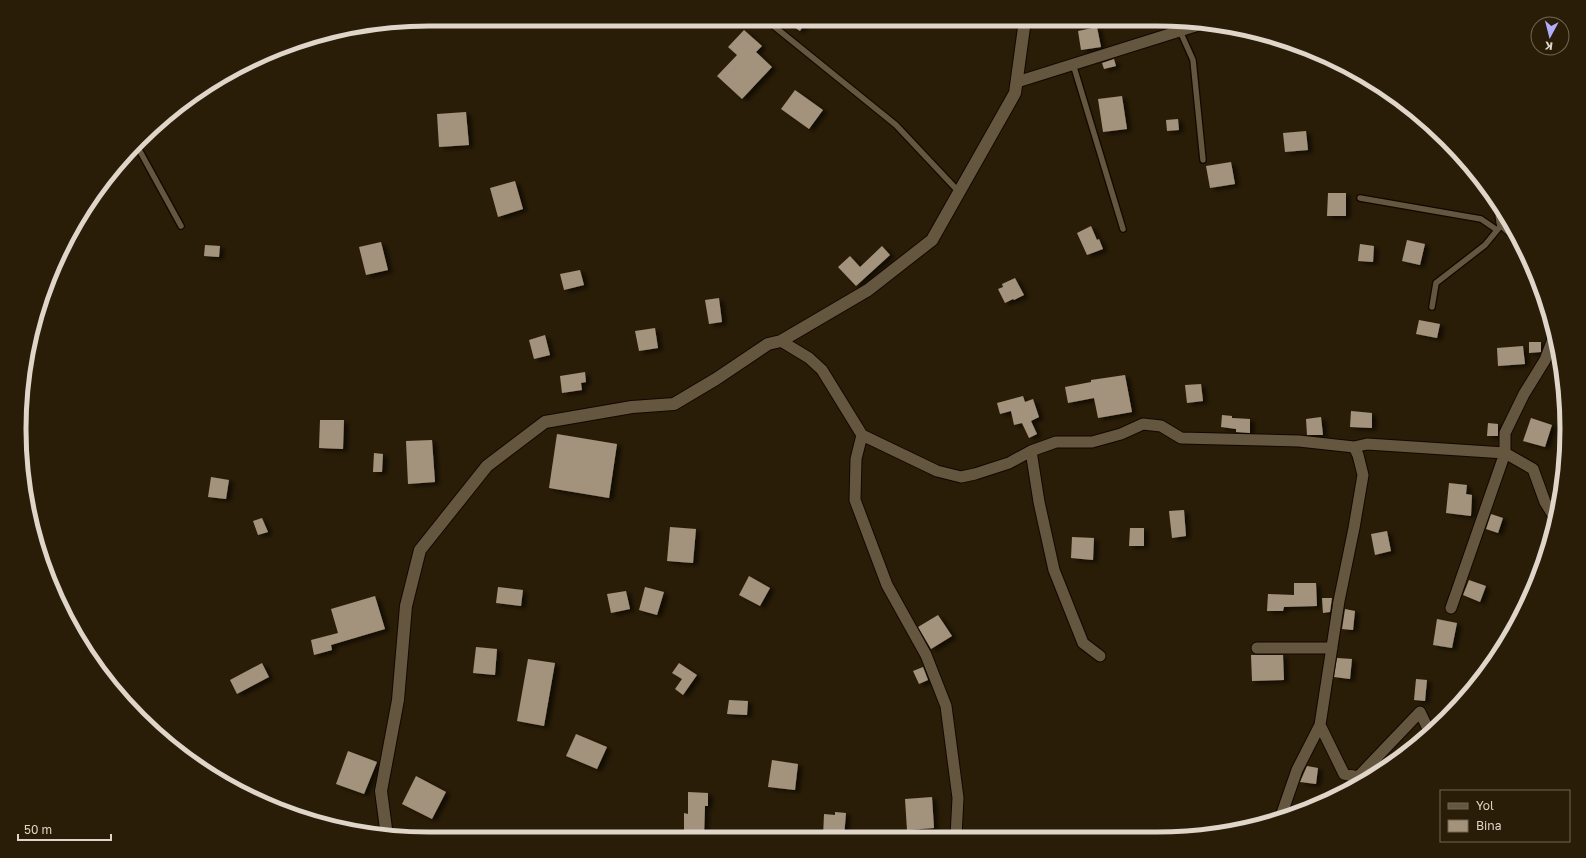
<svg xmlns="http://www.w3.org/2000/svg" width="1586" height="858" font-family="'Golos Text',sans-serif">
	<defs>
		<filter id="shadow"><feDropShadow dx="4.5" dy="2.5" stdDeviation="2" flood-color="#0009"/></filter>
	</defs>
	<rect width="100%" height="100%" fill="#2a1d07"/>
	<path fill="#a4937b" filter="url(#shadow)" d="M782 19H807L800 31Z
		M1097 27 1101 47 1081 50 1078 31Z
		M744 30 762 46 756 52 772 67 742 99 717 76 737 55 728 47Z
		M1114 59 1116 66 1104 69 1102 63Z
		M795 90 823 110 809 129 781 109Z
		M1122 96 1127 129 1103 132 1098 99Z
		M466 112 469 145 439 147 437 114Z
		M1178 119 1179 130 1167 131 1166 120Z
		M1306 131 1308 150 1285 152 1283 133Z
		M1231 162 1235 184 1210 188 1206 166Z
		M515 181 523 209 498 217 490 188Z
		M1328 193H1346V216H1327Z
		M1091 226 1097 240 1099 239 1103 249 1087 255 1077 233Z
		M1407 240 1425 244 1420 265 1402 261Z
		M381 242 388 270 366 275 359 247Z
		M1360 244 1374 246 1373 262 1358 261Z
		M205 245 220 246 219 257 204 256Z
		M882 246 890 255 856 286 838 267 850 256 860 267Z
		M580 270 584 285 564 290 560 274Z
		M1015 278 1024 295 1014 300 1013 299 1005 303 998 289 1003 287 1002 284Z
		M719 298 722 322 709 324 705 300Z
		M1419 320 1440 324 1437 338 1416 334Z
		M655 328 658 348 639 351 635 331Z
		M545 335 550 355 534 359 529 340Z
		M1529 342H1541V352L1529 353Z
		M1523 346 1525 364 1498 366 1497 348Z
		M585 372 586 382 581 383 582 390 562 393 560 376Z
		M1125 375 1132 412 1098 418 1094 398 1068 403 1065 387 1091 382V380Z
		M1201 384 1203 401 1187 403 1185 385Z
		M1023 396 1025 402 1033 399 1039 417 1031 421 1037 434 1029 438 1022 423 1014 425 1011 411 1000 414 997 403Z
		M1351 411 1372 413V428L1350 427Z
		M1222 415 1232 416V418L1250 419V433L1236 432V429L1221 427Z
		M1321 417 1323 435H1307L1306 419Z
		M1531 418 1552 425 1545 447 1523 441Z
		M320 420H344L343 449 319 448Z
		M1488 423 1498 424V436H1487Z
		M557 434 617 444 609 498 549 488Z
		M432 440 435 482 408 484 406 441Z
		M374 453 383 454 382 472H373Z
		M211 477 229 480 226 499 208 497Z
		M1449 483 1467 485 1466 494 1472 495 1471 516 1446 513Z
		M1184 510 1186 536 1172 538 1169 511Z
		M1491 514 1503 518 1498 533 1486 529Z
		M262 518 268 532 258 535 253 521Z
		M670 527 696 529 693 563 667 561Z
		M1130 528H1144V546H1129Z
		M1387 531 1391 551 1375 555 1371 534Z
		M1072 537 1094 538 1093 560 1071 558Z
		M749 576 770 588 760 606 739 595Z
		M1469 580 1486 586 1480 602 1463 595Z
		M1294 583H1316L1317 606 1284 607 1283 611H1267L1268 594 1294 595Z
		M498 587 523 590 521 606 496 603Z
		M645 587 664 592 657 615 639 610Z
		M626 591 630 609 611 613 607 594Z
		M375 596 385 629 331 645 332 650 314 655 311 640 338 633 331 609Z
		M1322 598H1332L1330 612 1323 613Z
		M1345 609 1355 611 1353 630 1342 629Z
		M938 615 952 636 931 649 918 627Z
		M1437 619 1457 623 1452 648 1433 645Z
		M476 647 497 649 495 675 473 673Z
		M1251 655H1283L1284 680 1252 681Z
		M1337 658 1352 659 1350 679 1334 677Z
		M528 659 555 663 544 726 517 721Z
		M262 663 269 677 237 694 230 680Z
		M679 663 697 675 683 695 675 689 682 679 672 673Z
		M923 667 928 680 919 684 913 671Z
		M1416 679 1427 680 1425 701 1414 700Z
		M729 700 748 701 747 715 727 714Z
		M576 734 607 747 597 769 566 756Z
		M348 751 377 762 364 794 336 784Z
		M772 760 798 764 795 790 768 787Z
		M1307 766 1318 768 1316 784 1300 782Z
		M416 776 446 792 432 819 402 804Z
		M688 792 708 793V806H705L704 837H684V813L688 814Z
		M932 797 934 828 907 830 905 799Z
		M835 812 846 813 844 837H823L824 814 835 815Z"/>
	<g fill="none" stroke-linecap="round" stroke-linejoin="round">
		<defs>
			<path id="lane" d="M765 19 896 125 959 192
				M1180 31 1193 60 1203 160
				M1073 64 1123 229
				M136 144 181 226
				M1360 198 1481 219 1497 230
				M1432 307 1436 283 1485 245 1499 228"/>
			<path id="street" d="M1017 82 1205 23
				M1503 212 1501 216 1502 223 1518 237
				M781 341 809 358 822 370 862 435 937 471 961 477 975 474 1009 463 1031 451 1056 442H1092L1121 434 1143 424 1161 426 1181 438 1299 441 1354 447 1358 455 1363 475 1354 528 1339 601 1320 725 1297 770 1280 819
				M862 435 856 459 855 500 887 585 926 655 946 706 958 798 956 836
				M1354 447 1367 444 1505 453 1533 469 1545 502 1555 518
				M1031 451 1039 502 1054 570 1083 643 1100 656
				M1451 608 1505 453V433L1524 394 1545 360 1555 334
				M1257 648H1332
				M1320 725 1344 774 1358 777 1420 712 1429 731"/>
			<path id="secondary" d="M387 836 381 791 398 700 406 606 420 550 487 466 545 422 632 407 674 404 716 379 768 344 781 341 868 290 932 240 1015 93 1025 20"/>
		</defs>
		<use href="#lane" stroke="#130700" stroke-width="8"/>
		<use href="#street" stroke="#130700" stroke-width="13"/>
		<use href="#secondary" stroke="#130700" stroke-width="14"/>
		<use href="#lane" stroke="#65563f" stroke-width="5.5"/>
		<use href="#street" stroke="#65563f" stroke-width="11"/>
		<use href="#secondary" stroke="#65563f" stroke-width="12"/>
	</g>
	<path d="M0 0H1586V858H0ZM429 26H1157A403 403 0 0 1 1560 429V429A403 403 0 0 1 1157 832H429A403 403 0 0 1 26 429V429A403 403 0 0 1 429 26Z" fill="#2a1d07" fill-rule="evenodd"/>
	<path fill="none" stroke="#dfd6c9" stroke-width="5" d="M429 26H1157A403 403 0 0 1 1560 429V429A403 403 0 0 1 1157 832H429A403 403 0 0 1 26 429V429A403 403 0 0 1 429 26Z"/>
	<rect x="1440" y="790" width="130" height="52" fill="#2a1d07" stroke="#726755"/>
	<rect x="1448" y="803" width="20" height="6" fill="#65563f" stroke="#726755"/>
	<text x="1476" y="810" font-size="12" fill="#dfd6c9">Yol</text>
	<rect x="1448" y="820" width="20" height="12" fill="#a4937b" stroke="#726755"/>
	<text x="1476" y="830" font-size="12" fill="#dfd6c9">Bina</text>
	<g transform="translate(1550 36) rotate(187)"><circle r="19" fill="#2a1d07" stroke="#726755"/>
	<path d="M0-3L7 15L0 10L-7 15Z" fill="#b3acf9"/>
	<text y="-6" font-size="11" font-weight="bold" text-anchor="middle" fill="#dfd6c9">K</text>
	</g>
	<path d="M18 834v6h93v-6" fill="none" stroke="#dfd6c9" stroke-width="2"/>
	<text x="24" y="834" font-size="12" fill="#dfd6c9" stroke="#2a1d07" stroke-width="3" paint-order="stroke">50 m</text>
</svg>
